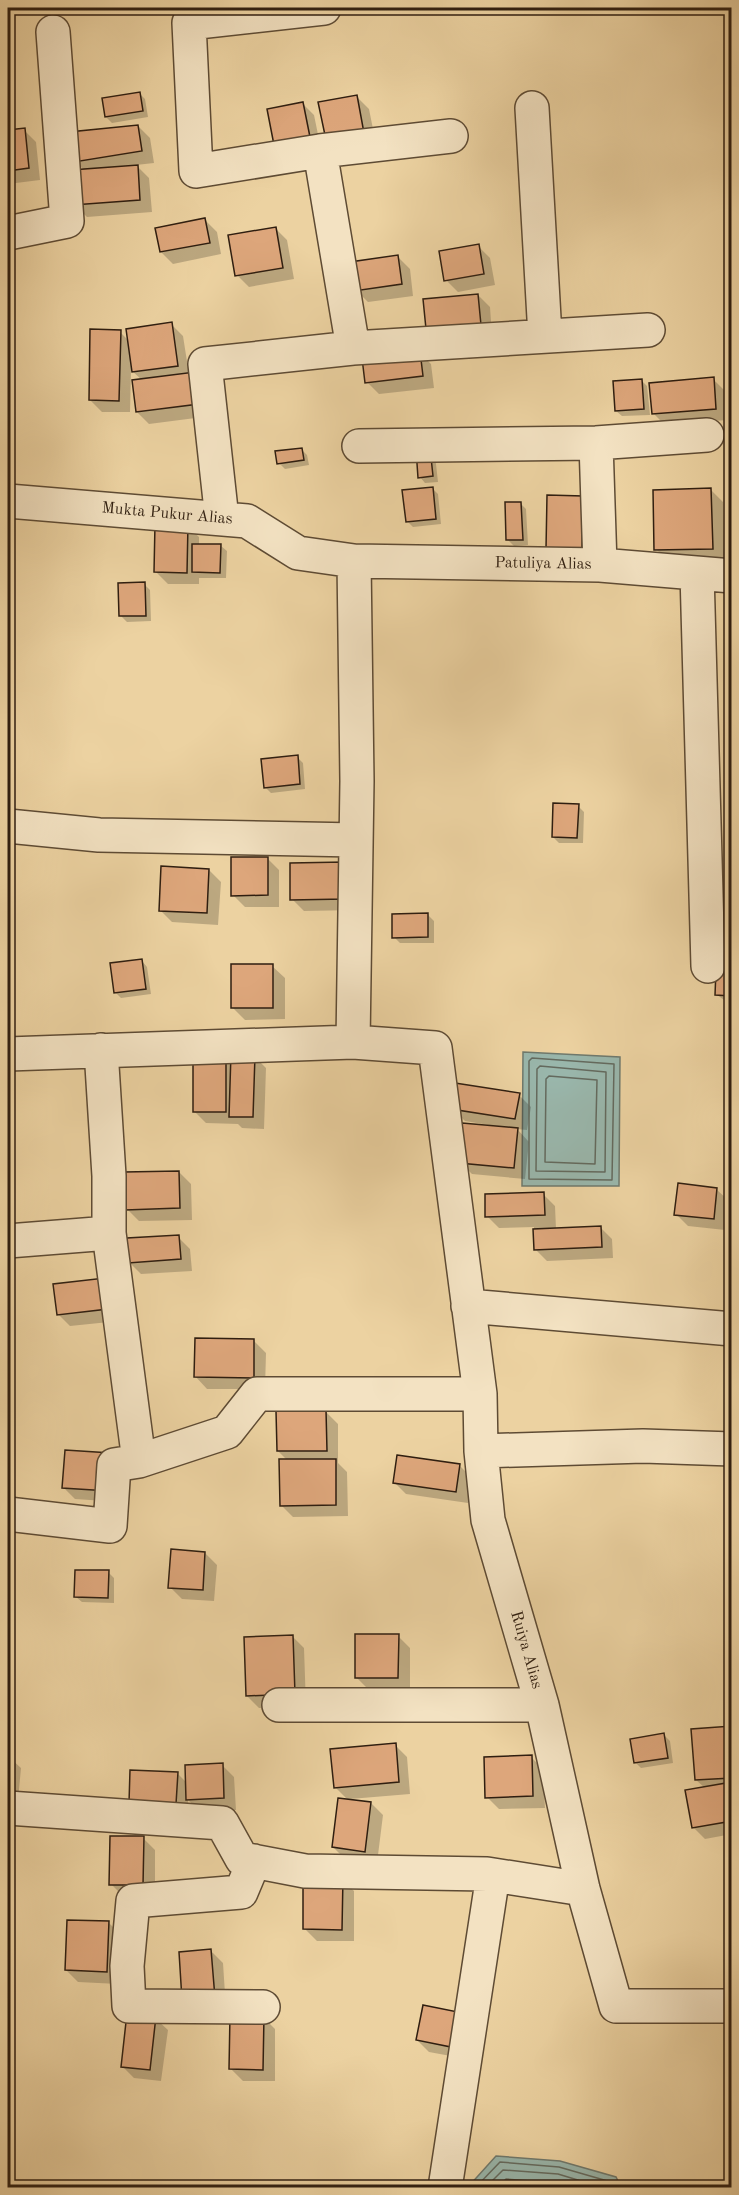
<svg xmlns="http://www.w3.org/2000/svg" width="739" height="2195" font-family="'Old Standard TT',serif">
	<rect width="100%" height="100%" fill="#ecd2a1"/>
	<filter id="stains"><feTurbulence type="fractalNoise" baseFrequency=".00333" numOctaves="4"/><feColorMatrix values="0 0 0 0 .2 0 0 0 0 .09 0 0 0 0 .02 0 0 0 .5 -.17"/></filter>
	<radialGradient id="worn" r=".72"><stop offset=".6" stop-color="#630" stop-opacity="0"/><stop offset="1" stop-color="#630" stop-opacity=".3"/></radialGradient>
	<path fill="#99b6ab" stroke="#6f796d" stroke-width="1.5" d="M523 1052 620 1057 619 1186H522Z
		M496 2156 560 2161 616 2177 621 2187H468Z"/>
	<path fill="#0003" d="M139 93 145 99 148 117 112 123 106 117Z
		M357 97 369 109 376 144 339 151Z
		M302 103 314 115 321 149 276 144Z
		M138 126 150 138 154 163 136 165 149 178 152 212 87 217 75 205 85 171 76 162Z
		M24 130 36 142 40 180 8 184V132Z
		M205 220 217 232 221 254 173 264 161 252Z
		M275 228 287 240 294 279 249 287 237 275Z
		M478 246 490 258 495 285 458 292 446 280Z
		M398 257 410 269 413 296 368 302 356 290Z
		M478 295 490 307 492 336 439 341Z
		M171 324 183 336 189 374 211 416 149 424 137 412 142 380 131 370 130 412H102L90 400 120 332 129 341Z
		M419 352 431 364 434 388 379 394 367 382Z
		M713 379 725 391 727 420 665 425 653 413Z
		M642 381 647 386 650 415 622 416 616 411Z
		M301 449 307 455 309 465 285 469 279 463Z
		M435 455 438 482 425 483 420 477Z
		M432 488 438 494 441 524 413 527 407 521Z
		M711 490 723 502 724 560 668 561 656 549Z
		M520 503 526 509 528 545 514 546 508 540Z
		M187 525 199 537V545L221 546 227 551 226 578H199V584H168L156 572Z
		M144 584 150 590 151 621 127 622 121 616Z
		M297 757 303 763 305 789 271 793 265 787Z
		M578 806 584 812 583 843H559L553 837Z
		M267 858 279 870V907H245L233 895Z
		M291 864 356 910 304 911 292 899Z
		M209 870 221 882 218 925 172 922 160 910Z
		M428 915 434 921V943H400L394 937Z
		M142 961 147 967 151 994 121 998 115 992Z
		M272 966 285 978V1019L245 1020 233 1008Z
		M732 972V1006L716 994Z
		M8 1005 13 1048H8Z
		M195 1052 254 1056 266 1068 264 1129 242 1128 238 1124 206 1123 194 1111Z
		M519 1095 531 1107 527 1130 517 1129 529 1142 525 1179 472 1174 460 1162 489 1125 465 1121 453 1109Z
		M8 1108 14 1139 8 1140Z
		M179 1172 191 1184 192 1220 139 1221 127 1209Z
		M716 1189 729 1201 725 1230 688 1226 676 1214Z
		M543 1194 555 1206 556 1229 600 1227 612 1239 613 1258 547 1261 535 1249 534 1227 499 1228 487 1216Z
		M178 1237 190 1249 192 1271 141 1274 129 1262Z
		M104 1280 119 1321 70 1326 58 1314Z
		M254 1341 266 1353 265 1389H207L195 1376Z
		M326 1412 338 1424V1463L347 1472 348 1516 293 1517 281 1505 288 1461 278 1451Z
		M66 1451 120 1502 75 1499 63 1487Z
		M459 1465 471 1477 468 1503 406 1494 394 1482Z
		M205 1553 217 1565 214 1601 182 1599 170 1587Z
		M108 1572 114 1578V1603L82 1602 76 1597Z
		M292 1636 304 1648 306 1706 259 1708 247 1696Z
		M398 1636 410 1648V1689H368L356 1677Z
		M732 1727V1834L705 1839 693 1827 705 1788 696 1780Z
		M664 1735 670 1741 673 1763 641 1768 635 1762Z
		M395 1745 407 1757 410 1794 350 1799 371 1803 383 1815 377 1863 345 1859 333 1847 349 1801 335 1787Z
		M8 1756 21 1768 17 1811H8Z
		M531 1757 543 1769 545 1808 499 1809 487 1797Z
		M222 1765 234 1777 236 1810 200 1811 188 1800V1816L142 1814 177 1773 187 1783Z
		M143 1838 155 1850V1897L123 1896 111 1884Z
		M342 1879 354 1891V1941H317L305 1929Z
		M108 1922 120 1934 118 1984 78 1982 66 1970Z
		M211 1951 223 1963 226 2009 180 1953Z
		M424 2007 467 2059 429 2052 417 2040Z
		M263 2017 275 2029V2081H243L231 2069Z
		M155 2018 168 2030 161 2081 134 2078 122 2066Z"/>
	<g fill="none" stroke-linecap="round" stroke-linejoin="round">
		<path stroke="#646a5e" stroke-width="1.5" d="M532 1058 614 1064 612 1180 529 1179V1061Z
			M540 1066 606 1072 605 1172 536 1171 537 1069Z
			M549 1076 597 1080 595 1164 545 1162 546 1079Z
			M475 2188 500 2162 559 2167 611 2182 614 2188
			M485 2188 503 2170 558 2174 604 2188
			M497 2188 506 2179 556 2183 572 2188"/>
	</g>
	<path fill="#dda67b" stroke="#2f1e10" stroke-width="1.5" d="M140 92 143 111 105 117 102 98Z
		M357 95 364 133 326 140 318 102Z
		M303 102 310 137 274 145 267 109Z
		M138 125 142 151 74 162 69 132Z
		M25 128 29 168 8 171V130Z
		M138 165 140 200 73 205 71 170Z
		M205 218 210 243 160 252 155 228Z
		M276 227 283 268 235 276 228 235Z
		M479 244 484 274 444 281 439 251Z
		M398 255 402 284 354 291 350 262Z
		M478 294 481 325 426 329 423 299Z
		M172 322 178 366 132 372 126 329Z
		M90 329 121 330 119 401 89 400Z
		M420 351 423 376 365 383 362 358Z
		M195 372 199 404 136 412 132 380Z
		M714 377 716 409 652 414 649 383Z
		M642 379 644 409 615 411 613 381Z
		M302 448 304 460 277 464 275 451Z
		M430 448 433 476 418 478 416 449Z
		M433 487 436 519 406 522 402 490Z
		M711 488 713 549 654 550 653 490Z
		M547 495 583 496 582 550 546 549Z
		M505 502H521L523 540H506Z
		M155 524H188L187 573 154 572Z
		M192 544H221L220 573 192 572Z
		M145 582 146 616H119L118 583Z
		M298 755 300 784 264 788 261 759Z
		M553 803 579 804 577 838 552 837Z
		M231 857H268V895L231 896Z
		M345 862V899L290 900V863Z
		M161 866 209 869 207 913 159 911Z
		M428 913V937L392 938V914Z
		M142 959 146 989 114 993 110 963Z
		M231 964H273V1008H231Z
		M716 970 732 971V996L715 995Z
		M193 1051H226V1112H193Z
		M231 1053 255 1055 253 1117H229Z
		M455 1083 520 1093 515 1119 451 1109Z
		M462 1123 518 1128 514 1168 459 1163Z
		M179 1171 180 1208 125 1210 124 1172Z
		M678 1183 717 1188 714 1219 674 1215Z
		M544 1192 545 1215 485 1217V1194Z
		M601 1226 602 1247 534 1250 533 1229Z
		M179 1235 181 1259 128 1263 127 1238Z
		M105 1278 108 1309 57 1315 53 1284Z
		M195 1338 254 1339V1378L194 1377Z
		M326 1410 327 1451H277L276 1411Z
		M65 1450 111 1453 109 1491 62 1488Z
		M397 1455 460 1464 456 1492 393 1483Z
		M279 1459H336V1505L280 1506Z
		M171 1549 205 1552 203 1590 168 1588Z
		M75 1570H109L108 1598 74 1597Z
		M355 1634H399L398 1678H355Z
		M293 1635 295 1694 246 1696 244 1637Z
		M732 1726V1778L695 1780 691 1729Z
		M664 1733 668 1758 634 1763 630 1739Z
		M396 1743 399 1782 334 1788 330 1749Z
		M532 1755 533 1796 485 1798 484 1757Z
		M223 1763 224 1798 186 1800 185 1765Z
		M130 1770 178 1772 176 1804 129 1803Z
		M732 1782V1821L692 1828 685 1790Z
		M338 1798 371 1802 365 1852 332 1847Z
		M110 1836H144L143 1885H109Z
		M303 1877H343L342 1930 303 1929Z
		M67 1920 109 1921 107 1972 65 1970Z
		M211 1949 215 1998 182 2000 179 1952Z
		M423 2005 463 2013 456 2048 416 2040Z
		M127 2013 156 2016 150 2070 121 2067Z
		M230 2015 264 2016 263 2070 229 2069Z"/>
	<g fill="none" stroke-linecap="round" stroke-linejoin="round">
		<defs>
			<path id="minor" d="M324 8 189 23 196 171 320 151 353 348
				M532 108 545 336
				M320 151 451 136
				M8 233 67 221 53 32
				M596 443 600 565
				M359 446 596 443 707 435
				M8 501 247 521 298 553 354 561 600 565 732 576
				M222 519 205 364 353 348 648 330
				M354 561 357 781 353 1042 435 1048 480 1394
				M697 573 708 966
				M8 826 99 835 356 840
				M101 1050 109 1176V1233L139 1461
				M8 1054 353 1042
				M8 1241 109 1233
				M468 1306 732 1329
				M481 1451 643 1446 732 1449
				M8 1514 110 1526 114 1465 139 1461 227 1432 257 1394H480L481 1451 488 1520 542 1705 583 1889 616 2006H732
				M279 1705H542
				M8 1808 222 1823 242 1859 305 1871 487 1874 583 1889
				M254 1861 241 1892 133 1901 127 1966 129 2006 263 2007
				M445 2188 493 1875"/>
		</defs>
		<use href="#minor" stroke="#5e4b34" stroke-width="36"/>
		<use href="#minor" stroke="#f3e2c2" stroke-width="33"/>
	</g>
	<g text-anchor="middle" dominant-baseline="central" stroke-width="6" stroke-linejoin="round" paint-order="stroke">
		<g font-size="16" fill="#2f1e10" stroke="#f3e2c2">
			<text transform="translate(167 514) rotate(5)">Mukta Pukur Alias</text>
			<text transform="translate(543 564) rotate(1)">Patuliya Alias</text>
			<text transform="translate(526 1650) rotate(74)">Ruiya Alias</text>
		</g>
	</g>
	<rect width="739" height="2195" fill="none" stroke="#ecd2a1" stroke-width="30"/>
	<rect x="9" y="9" width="721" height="2177" fill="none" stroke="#2f1e10" stroke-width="3"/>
	<rect x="15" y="15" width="709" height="2165" fill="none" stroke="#2f1e10" stroke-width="1.5"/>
	<rect width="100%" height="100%" filter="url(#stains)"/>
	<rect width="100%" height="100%" fill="url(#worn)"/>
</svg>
